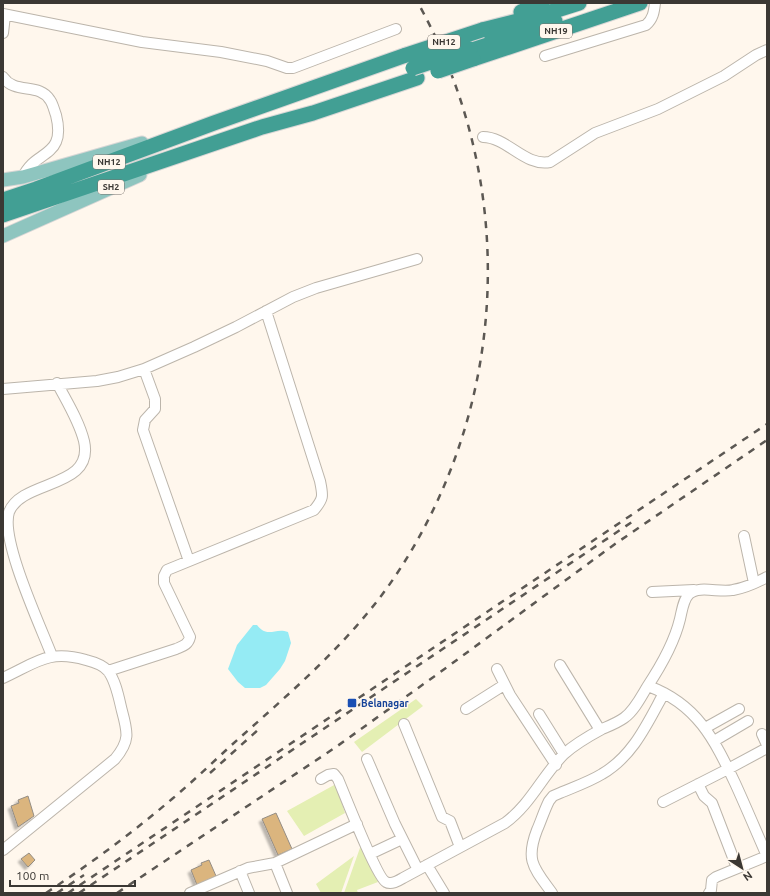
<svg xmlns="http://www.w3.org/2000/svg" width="770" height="896" font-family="Ubuntu,sans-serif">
	<defs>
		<filter id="shadow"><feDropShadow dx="-3" dy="3" stdDeviation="1" flood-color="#0004"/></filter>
	</defs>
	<rect width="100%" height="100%" fill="#fff7ed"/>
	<path fill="#e4efb3" d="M416 699 423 706 362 752 354 742Z
		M336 784 345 813 304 836 287 811Z
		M361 845 378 882 357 890 358 893H344Z
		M354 856 341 893H321L316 884Z"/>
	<path fill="#95ebf4" d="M253 625H257C268 639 275 627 288 632L291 643 285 661 280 669 266 685 260 688H245L238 682 228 669 237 645Z"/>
	<path fill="#dbb57e" stroke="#948d84" filter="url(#shadow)" d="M28 796 34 816 18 827 11 806 19 803 18 800Z
		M276 813 292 849 278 855 262 819Z
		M29 853 35 860 28 867 21 859Z
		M209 860 216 876 197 885 191 870 202 865 201 863Z"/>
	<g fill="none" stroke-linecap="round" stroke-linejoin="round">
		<defs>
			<path id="minor" d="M3 14 142 42 221 52 267 61 287 68H293L396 29
				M3 33 5 15
				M545 56 646 25C653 19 654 12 655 3
				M3 77C15 95 39 82 50 100 53 104 54 110 56 115 58 123 60 133 56 142 52 152 39 157 32 164 28 168 25 172 23 177
				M483 137C507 137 525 167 550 162L595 133 658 109 724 76 756 55 767 50
				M144 369 155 399V409L145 420 143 430 189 561
				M3 389 97 381 118 377 144 369 194 347 236 327 293 297 316 288 417 259
				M744 536 754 583
				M652 592 694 590
				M52 656C41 627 0 540 9 512 22 479 95 489 84 441 79 421 67 402 57 383
				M560 665 600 730
				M497 669 510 695 556 765
				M108 671 176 649C183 646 188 645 190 637L164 583V576L167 570 314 510C324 498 323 496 320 481L266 311
				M3 678C36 663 48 649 86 660 94 662 103 665 108 671 116 681 119 699 122 711 128 733 130 741 115 759L3 850
				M648 686C697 704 714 739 735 783 746 807 756 831 767 856
				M466 709 504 685
				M539 714 564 754
				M404 724 442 817 450 821 460 847
				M705 728 739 709
				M762 734 767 745
				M714 741 748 721
				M367 759 395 824 418 870
				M321 779 328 775 334 774 338 779C344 793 377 878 386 882 391 885 398 881 403 878L505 823C531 804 542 776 564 754 575 744 589 736 602 729 609 726 617 723 624 718 634 711 641 697 647 687 661 666 674 644 680 619 682 611 683 600 689 594 699 585 720 593 733 590 745 588 756 583 767 577
				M698 784 704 796 712 803 737 868
				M663 802 728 769 767 748
				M370 854 402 839
				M275 863 287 893
				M427 865 444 893
				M240 871 249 893
				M190 893 248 868 275 863 357 824
				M552 893C534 868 525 861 537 830 541 821 544 811 549 801L553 796 560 793C574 787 589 782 602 774 633 756 647 724 664 693
				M709 893 711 890 712 880 716 877 767 856"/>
			<path id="major" d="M3 180 23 177 142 143
				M3 236 140 175"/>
			<path id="highway" d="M521 12 542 3
				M482 30 541 15 579 3
				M470 49 555 21
				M473 59 640 3
				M3 200 36 189 214 123 406 55
				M3 215 262 127 313 113 417 78"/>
		</defs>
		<use href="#minor" stroke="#bcb5ab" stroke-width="12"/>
		<use href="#major" stroke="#d8d7d6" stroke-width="15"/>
		<use href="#highway" stroke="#d8d7d6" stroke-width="17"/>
		<use href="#minor" stroke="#fff" stroke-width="10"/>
		<use href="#major" stroke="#8ec5bf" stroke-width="13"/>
		<use href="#highway" stroke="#429f94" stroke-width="15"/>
		<path stroke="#5c5853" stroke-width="2.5" stroke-dasharray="7 7" stroke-linecap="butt" d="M210 773 259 729
			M46 893C90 864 132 833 172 799 197 778 220 755 244 734 298 686 353 638 394 578 510 406 519 184 418 3
			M57 893 84 875
			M68 893 767 424
			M79 893 632 522
			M117 893 336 747 439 673 615 544 767 440"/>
		<defs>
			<path id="highway-bridge" d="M406 55 482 30
				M413 68 470 49
				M438 71 473 59"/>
		</defs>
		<use href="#highway-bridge" stroke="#d8d7d6" stroke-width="17" stroke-linecap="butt"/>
		<use href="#highway-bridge" stroke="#429f94" stroke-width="15"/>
	</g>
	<rect fill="#1a4fb4" stroke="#fff7ed" stroke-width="1.5" x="347" y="698" width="10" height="10" rx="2"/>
	<g text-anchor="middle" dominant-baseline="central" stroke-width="3" stroke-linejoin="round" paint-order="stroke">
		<g fill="#fff7ed" stroke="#76716c" stroke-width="1">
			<rect x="540" y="24" width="32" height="14" rx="3"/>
			<rect x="428" y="35" width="32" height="14" rx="3"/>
			<rect x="93" y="155" width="32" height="14" rx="3"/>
			<rect x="98" y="180" width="26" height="14" rx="3"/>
		</g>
		<g font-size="9" font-weight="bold" fill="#3b3834">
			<text x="556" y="31">NH19</text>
			<text x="444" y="42">NH12</text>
			<text x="109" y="162">NH12</text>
			<text x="111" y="187">SH2</text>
		</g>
		<g font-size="10" font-weight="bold" fill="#164399" stroke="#fff7ed" text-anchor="start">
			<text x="361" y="703">Belanagar</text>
		</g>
	</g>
	<rect width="770" height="896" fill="none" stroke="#3b3834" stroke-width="8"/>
	<g transform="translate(742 868) rotate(144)" stroke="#fff7ed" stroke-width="3" paint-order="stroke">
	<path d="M0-3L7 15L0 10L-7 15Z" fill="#3b3834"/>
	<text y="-6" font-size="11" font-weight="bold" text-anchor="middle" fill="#3b3834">N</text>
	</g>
	<path d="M10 880v6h125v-6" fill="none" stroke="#3b3834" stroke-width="2"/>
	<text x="16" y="880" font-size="12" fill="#3b3834" stroke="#fff7ed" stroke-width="3" paint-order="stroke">100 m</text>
</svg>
